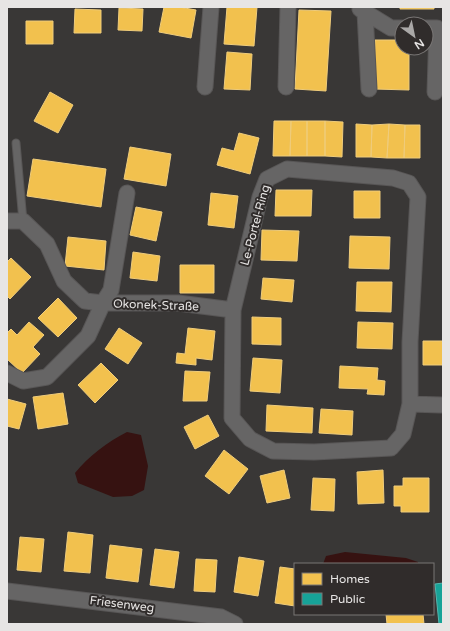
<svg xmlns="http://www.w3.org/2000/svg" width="450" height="631" font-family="'Varela Round',sans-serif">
	<rect width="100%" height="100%" fill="#393736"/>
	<path fill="#361211" d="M127 432 141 435 148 466 144 490 132 496 113 497 78 483 75 473C89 456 107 442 127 432Z
		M345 552 406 558 418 562V564H323L326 556Z"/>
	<path fill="#f2c14e" stroke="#efcc7b" d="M164 7H179L196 10 191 38 159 32Z
		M227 7H257L254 46 224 44Z
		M400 7H434V9H400Z
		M119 8 143 9 142 31 118 30Z
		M75 9 101 10V33H74Z
		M299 10 331 11 326 91 295 89Z
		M26 21H53V44H26Z
		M375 40H402V48H409V90L374 89Z
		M227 52 252 54 250 90 224 89Z
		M50 92 73 105 58 133 34 121Z
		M274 121H291L290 156H273Z
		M291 121H307V156H290Z
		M307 121H325V156H307Z
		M325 121 343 122 342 157 325 156Z
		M356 124 372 125 371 157H356Z
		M389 124 405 125 404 158H387Z
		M389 124 387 158 371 157 372 125Z
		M405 125H420V158H404Z
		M239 133 259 138 250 174 217 165 222 148 234 151Z
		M130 147 171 154 166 186 124 179Z
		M33 159 106 169 101 207 27 196Z
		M276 190H312L311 216H275Z
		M354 191H380V218H354Z
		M211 193 238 196 234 228 208 225Z
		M136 207 162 212 156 241 130 235Z
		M262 230 299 231 297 261 261 260Z
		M350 236 390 237 389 269 349 268Z
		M68 237 106 241 104 270 65 266Z
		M133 252 160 256 157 281 130 278Z
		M11 258 31 277 10 299 7 296V262Z
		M180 265H214V293H180Z
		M263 278 294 280 292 302 261 299Z
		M357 282H392L391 312 356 311Z
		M58 298 77 318 58 337 38 318Z
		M252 317 281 318V345L252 344Z
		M29 322 44 335 33 347 40 354 22 373 7 359V333L11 329 17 335Z
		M358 322 393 323 392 349 357 348Z
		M119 328 142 343 128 364 105 349Z
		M188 328 215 331 212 360 196 358V365L176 363 177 353 185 354Z
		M423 341H443V365H423Z
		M253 358 282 360 280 393 250 391Z
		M101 363 118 380 95 403 78 385Z
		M340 366 378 368 377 380 385 381 384 395 367 394 368 389 339 388Z
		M185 371 210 372 207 401H183Z
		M63 393 68 424 38 429 33 397Z
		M7 399 26 404 19 429 7 426Z
		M267 405 313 408 312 433 266 431Z
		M321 409 353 411 352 435 319 433Z
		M208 415 219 436 195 449 184 427Z
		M224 450 248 469 229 494 205 476Z
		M284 470 290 498 267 503 260 476Z
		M383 470 384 503 358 504 357 472Z
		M313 478 335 479 334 511 311 510Z
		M403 478H429V512H401V506H394V486H403Z
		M68 532 93 535 90 573 64 571Z
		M20 537 44 539 41 572 17 570Z
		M110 545 142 549 138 582 106 578Z
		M155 549 179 552 174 588 150 585Z
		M239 557 264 561 258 596 234 592Z
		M196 559 217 560 215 592 194 591Z
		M280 567 295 569V606L275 603Z
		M386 614H423L424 624H387Z"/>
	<path fill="#17a398" stroke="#55b7af" d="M443 583V624H439L435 584Z"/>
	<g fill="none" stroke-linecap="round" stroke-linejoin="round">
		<defs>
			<path id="lane" d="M16 143 23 221"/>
			<path id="street" d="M360 9 391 28H402
				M365 12 369 89
				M426 28H437L435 92
				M205 87 211 7
				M286 87 288 7
				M287 169 393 178 409 183 418 197 410 342V404L403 434 391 448 314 452 273 451 250 439 232 418 233 310 260 197 267 179Z
				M7 221H23L47 244 64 281 85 301 103 303H178L233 310
				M7 373 23 381 47 377 88 336 103 303 111 290 127 193
				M410 404 441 405
				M7 591 221 617 235 624"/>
		</defs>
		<use href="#lane" stroke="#585656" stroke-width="9"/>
		<use href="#street" stroke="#585656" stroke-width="17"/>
		<use href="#lane" stroke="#666565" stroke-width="7"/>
		<use href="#street" stroke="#666565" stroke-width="15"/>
	</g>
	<g text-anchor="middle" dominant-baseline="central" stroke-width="4" stroke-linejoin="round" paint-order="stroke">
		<g font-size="12" fill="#e7e5e4" stroke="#302c2b">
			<text transform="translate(255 225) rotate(-75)">Le-Portel-Ring</text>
			<text transform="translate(156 305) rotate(2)">Okonek-Straße</text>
			<text transform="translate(122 604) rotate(7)">Friesenweg</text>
		</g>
	</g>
	<rect width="450" height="631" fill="none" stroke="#e7e5e4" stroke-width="16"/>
	<rect x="294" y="563" width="140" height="52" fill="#302c2b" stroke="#797675"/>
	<rect x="302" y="573" width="20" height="12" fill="#f2c14e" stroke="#797675"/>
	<text x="330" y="583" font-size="12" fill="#e7e5e4">Homes</text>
	<rect x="302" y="593" width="20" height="12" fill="#17a398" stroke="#797675"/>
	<text x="330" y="603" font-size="12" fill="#e7e5e4">Public</text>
	<g transform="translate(414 36) rotate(147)"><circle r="19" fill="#302c2b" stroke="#797675"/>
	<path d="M0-3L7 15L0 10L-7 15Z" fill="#aaa8a7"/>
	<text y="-6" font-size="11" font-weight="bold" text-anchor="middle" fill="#e7e5e4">N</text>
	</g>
</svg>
